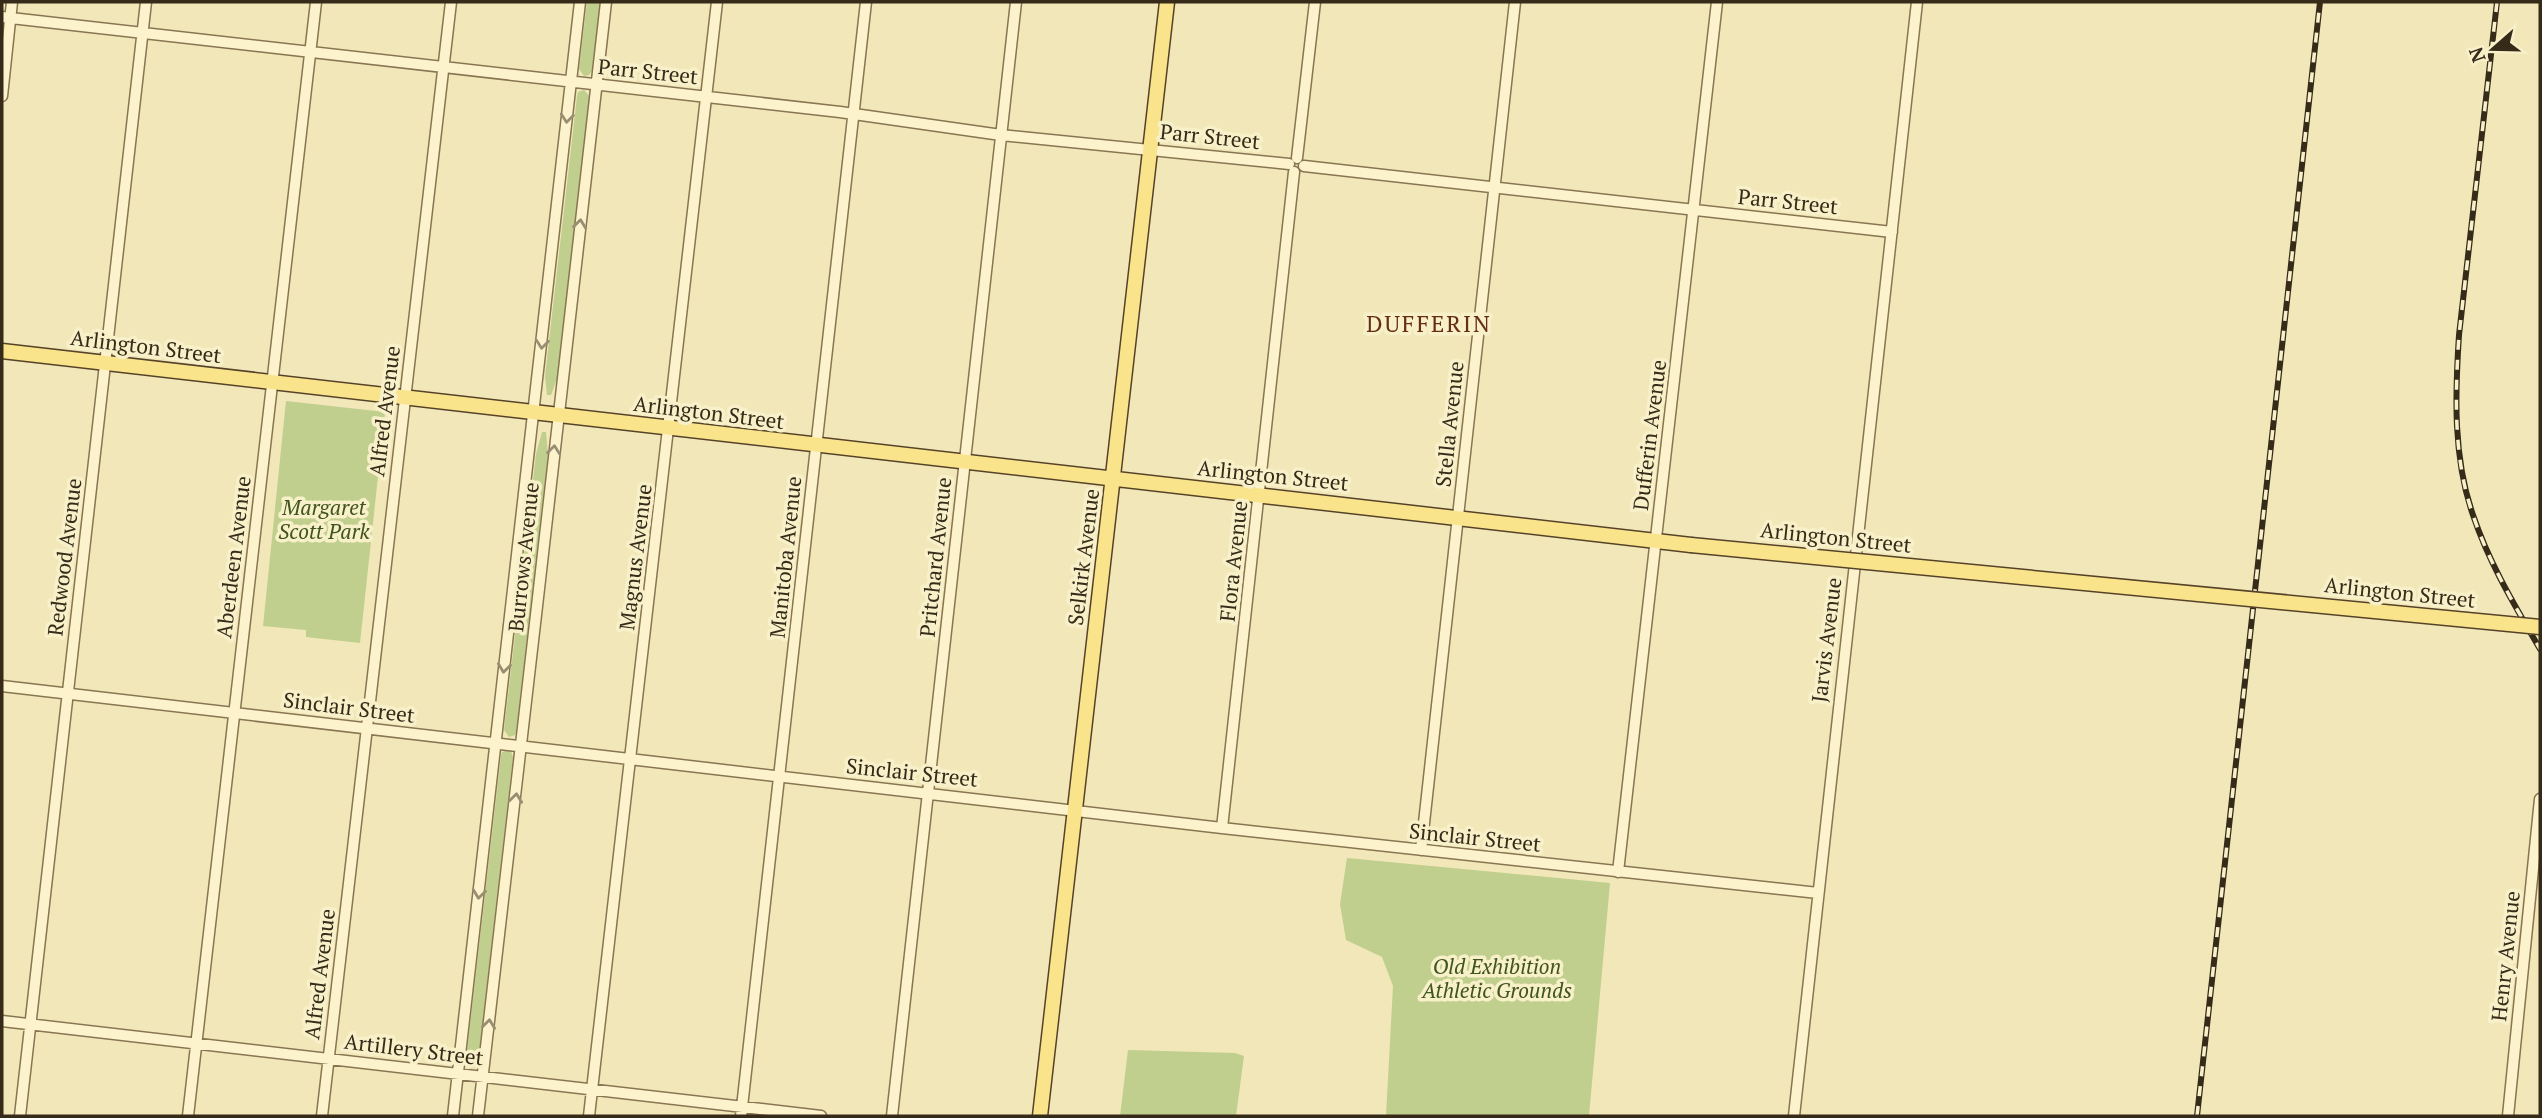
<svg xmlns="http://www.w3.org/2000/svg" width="2542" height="1118" font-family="'PT Serif',serif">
	<rect width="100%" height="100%" fill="#f1e7b9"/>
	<path fill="#c0cf8d" d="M587 2H600L592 71 589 75 584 76 579 69Z
		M584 90 590 97 558 376 551 395H547L545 376 577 96 578 92Z
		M286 401 385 412 360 643 306 637V630L263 626Z
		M542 432H546L548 455 516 732 515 735 509 737 504 730 536 454Z
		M508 750 511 751 513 757 478 1062 475 1067 471 1068 466 1060 501 756 502 752Z
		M1347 858 1610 883 1589 1116H1386L1393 986 1382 957 1346 940 1340 904Z
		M1128 1050 1235 1053 1244 1056 1236 1116H1120Z"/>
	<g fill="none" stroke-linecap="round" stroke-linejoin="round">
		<defs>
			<path id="minor" d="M2 17 840 112 1001 135 1289 164
				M2 96 12 2
				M1297 158 1315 2
				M1304 166 1892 232
				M2 686 1222 828 1818 893
				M1222 828 1294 172
				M1421 850 1515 2
				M1618 872 1717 2
				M2 1021 821 1116
				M20 1116 146 2
				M188 1116 316 2
				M322 1116 451 2
				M453 1116 580 2
				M478 1116C522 745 563 373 606 2
				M589 1116 717 2
				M741 1116 866 2
				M892 1116 1016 2
				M1794 1116 1917 2
				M2508 1116 2540 799"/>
			<path id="major" d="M2 351 1691 545
				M1040 1116 1167 2"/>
		</defs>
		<use href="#minor" stroke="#887552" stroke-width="13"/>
		<use href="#major" stroke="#554228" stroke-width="17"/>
		<use href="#minor" stroke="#fcf3cc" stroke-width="10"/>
		<use href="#major" stroke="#fae48b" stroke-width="14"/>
		<defs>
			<path id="rail" d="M2497 2 2459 335C2455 395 2453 458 2473 515 2489 563 2515 606 2540 649
				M2197 1116 2320 2"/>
		</defs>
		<use href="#rail" stroke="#362a19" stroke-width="6"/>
		<use href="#rail" stroke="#f8f0c9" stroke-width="3.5" stroke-dasharray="10" stroke-linecap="butt"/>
		<defs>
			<path id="major-bridge" d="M1691 545 2540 627"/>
		</defs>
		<use href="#major-bridge" stroke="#554228" stroke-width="17" stroke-linecap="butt"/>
		<use href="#major-bridge" stroke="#fae48b" stroke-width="14"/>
	</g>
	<defs><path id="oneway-chevron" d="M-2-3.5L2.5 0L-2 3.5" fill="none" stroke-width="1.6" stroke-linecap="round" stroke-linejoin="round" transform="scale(1.75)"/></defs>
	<g stroke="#998e72">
		<use href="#oneway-chevron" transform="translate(567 118) rotate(96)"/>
		<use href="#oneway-chevron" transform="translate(580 224) rotate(-83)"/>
		<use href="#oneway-chevron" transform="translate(542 344) rotate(96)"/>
		<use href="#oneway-chevron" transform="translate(554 450) rotate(-84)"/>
		<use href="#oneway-chevron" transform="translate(504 668) rotate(97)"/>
		<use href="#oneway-chevron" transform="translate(516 798) rotate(-83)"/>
		<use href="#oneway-chevron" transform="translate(479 894) rotate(97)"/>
		<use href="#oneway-chevron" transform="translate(489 1024) rotate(-83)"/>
	</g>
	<g text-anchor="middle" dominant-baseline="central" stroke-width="7" stroke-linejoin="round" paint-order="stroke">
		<g font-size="21" fill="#362a19" stroke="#f8f0c9">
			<text transform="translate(648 71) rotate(6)">Parr Street</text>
			<text transform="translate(1210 136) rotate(6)">Parr Street</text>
			<text transform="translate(1788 201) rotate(6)">Parr Street</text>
			<text transform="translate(146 346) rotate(7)">Arlington Street</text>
			<text transform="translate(384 411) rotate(-83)">Alfred Avenue</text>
			<text transform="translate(709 412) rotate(7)">Arlington Street</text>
			<text transform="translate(1449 424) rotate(-84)">Stella Avenue</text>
			<text transform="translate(1649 435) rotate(-83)">Dufferin Avenue</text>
			<text transform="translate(1273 475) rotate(6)">Arlington Street</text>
			<text transform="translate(1836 537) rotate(6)">Arlington Street</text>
			<text transform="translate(64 557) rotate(-83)">Redwood Avenue</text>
			<text transform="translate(233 557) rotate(-83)">Aberdeen Avenue</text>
			<text transform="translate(523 557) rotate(-84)">Burrows Avenue</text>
			<text transform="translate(635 557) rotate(-83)">Magnus Avenue</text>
			<text transform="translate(785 557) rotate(-84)">Manitoba Avenue</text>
			<text transform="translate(935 557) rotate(-84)">Pritchard Avenue</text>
			<text transform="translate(1083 557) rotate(-83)">Selkirk Avenue</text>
			<text transform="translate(1233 561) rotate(-84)">Flora Avenue</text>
			<text transform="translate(2400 592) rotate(6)">Arlington Street</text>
			<text transform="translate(1826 640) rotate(-83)">Jarvis Avenue</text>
			<text transform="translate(349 707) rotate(7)">Sinclair Street</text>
			<text transform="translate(912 772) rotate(6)">Sinclair Street</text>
			<text transform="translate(1475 837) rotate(6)">Sinclair Street</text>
			<text transform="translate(2505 956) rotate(-84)">Henry Avenue</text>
			<text transform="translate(319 974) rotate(-83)">Alfred Avenue</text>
			<text transform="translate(414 1049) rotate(7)">Artillery Street</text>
		</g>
		<g font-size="21" font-style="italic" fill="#40541e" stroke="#f8f0c9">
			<text x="324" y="507">Margaret<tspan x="324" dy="24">Scott Park</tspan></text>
			<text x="1497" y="966">Old Exhibition<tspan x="1497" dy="24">Athletic Grounds</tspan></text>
		</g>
		<g font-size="23" letter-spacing="2" fill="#662f15" stroke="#f8f0c9">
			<text x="1429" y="323">DUFFERIN</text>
		</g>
	</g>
	<rect width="2542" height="1118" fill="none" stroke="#362a19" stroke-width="7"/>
	<g transform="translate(2493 49) rotate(250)" stroke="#f8f0c9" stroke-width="5" paint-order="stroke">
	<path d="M0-5L12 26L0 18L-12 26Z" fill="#362a19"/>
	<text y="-10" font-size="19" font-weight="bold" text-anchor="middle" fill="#362a19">N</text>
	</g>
</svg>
